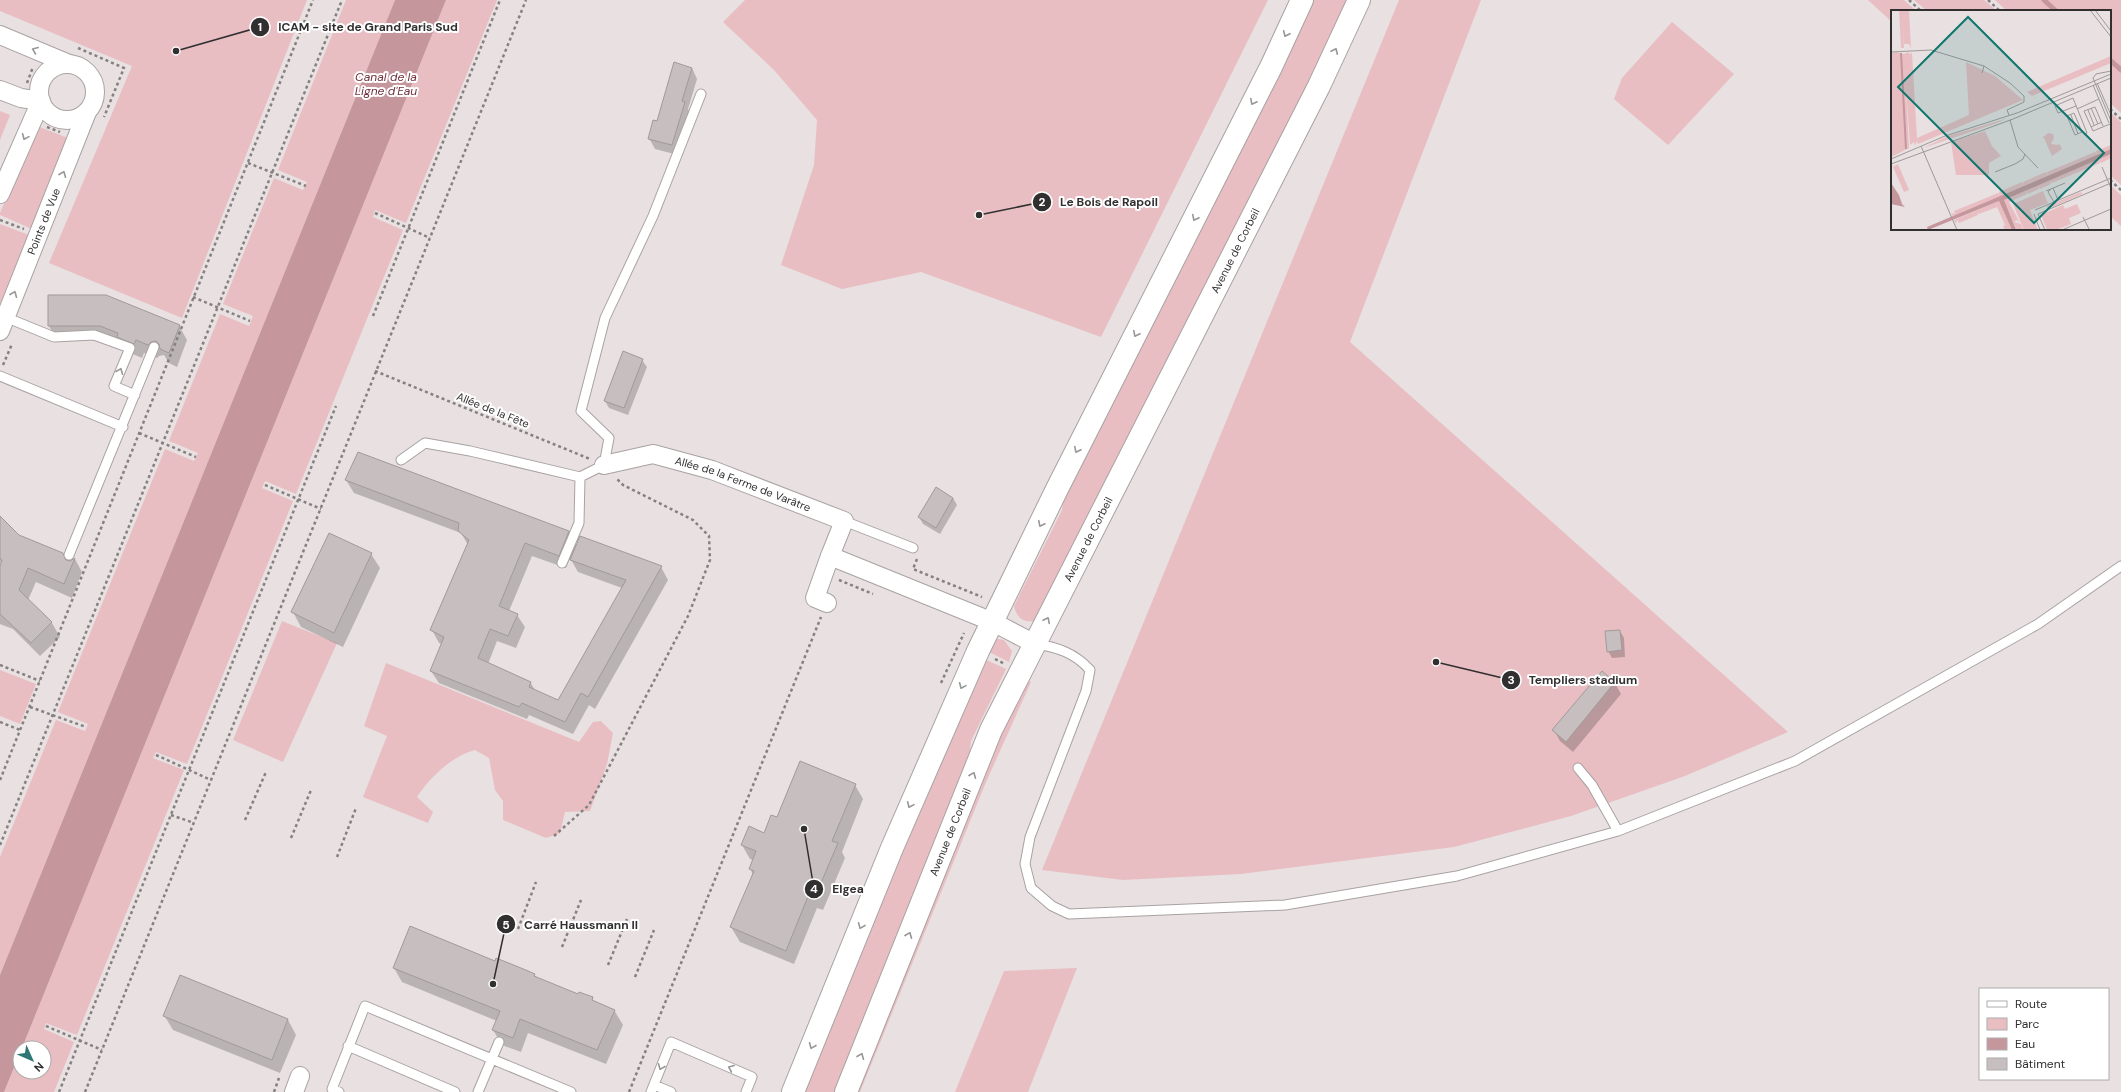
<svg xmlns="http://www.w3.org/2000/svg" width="2121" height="1092" font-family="'DM Sans',sans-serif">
	<rect width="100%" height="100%" fill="#e8e0e1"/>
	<path fill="#e8bec2" d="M0 0H307L182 318 49 263 132 66 0 11Z
		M346 0H395L0 975V857L56 720 85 731 88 724 58 712 165 449 194 461 198 453 169 441 220 314 249 326 253 316 223 304 274 178 303 190 307 182 278 170Z
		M446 0H497L406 223 375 210 373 217 403 230 296 494 265 481 262 488 293 501 187 764 156 752 153 758 184 770 77 1035 46 1023 44 1029 74 1042 54 1092H4L20 1053V1072H44V1048H22Z
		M745 0H1268L1101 337 921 272 842 289 781 265 814 165 817 120 774 70 723 22Z
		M1313 0H1351L1038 620C1025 624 1017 619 1014 606L1062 510 1065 492Z
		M1399 0H1481L1350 342 1788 732 1685 776 1571 816 1454 847 1241 874 1123 880 1042 870Z
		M1868 0H1904L1916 11H1892V22Z
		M1914 0H1984L1997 11H1927Z
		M1995 0H2121V113L2110 103V11H2007Z
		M1672 22 1734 74 1668 145 1614 99 1622 78Z
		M0 111 10 115 0 140Z
		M2110 112 2121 122V185L2110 175Z
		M37 126 68 138 32 229 0 215V213Z
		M2110 185 2121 195V226L2110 216Z
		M0 224 29 235 0 306Z
		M282 621 337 643 283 762 233 740Z
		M998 639 1004 640 1012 651 1009 662 985 650 993 640Z
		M980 657 1006 669 971 741 968 769 837 1092H799Z
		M386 663 579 742 593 722 601 721 613 733 607 764 590 811 565 812 560 833 546 838 503 820V801L495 790 489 758 475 750C452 756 430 777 417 797L433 812 428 823 363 797 387 736 364 726Z
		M0 670 36 684 20 724 0 716Z
		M1026 680 1031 682 986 782 860 1092H854L982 776Z
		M1077 968 1028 1092H955L1004 971Z"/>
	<path fill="#c5969c" d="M395 0H446L22 1048H20V1053L4 1092H0V975Z"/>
	<path fill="#0003" fill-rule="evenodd" d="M692 68 697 79 688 109 690 113 678 155 655 149 649 138Z
		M49 326H179L187 340 177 367 169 363 164 355 159 356 157 358 144 353 142 358 126 351 109 340H57Z
		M642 360 647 367 628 415 609 408 605 401Z
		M346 480 568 532 577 547 661 567 668 580 595 709 589 705 573 734 529 715 527 719 439 683 431 671 442 644 439 643 432 630 468 545 461 533 354 493ZM532 556 566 568 570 558 578 572 622 588 558 701 535 690 530 682 488 664 497 641 516 648 525 627 517 615 509 611Z
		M953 498 957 505 940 534 923 524 919 517Z
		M0 517 18 536 63 554 67 561 75 559 82 572 72 598 36 582 28 600 52 623 60 637 40 656 13 629 0 624V568L2 564 0 562Z
		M371 554 380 568 343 647 301 627 293 612Z
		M1620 631 1624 638 1625 657 1612 658 1608 651Z
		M1602 672 1615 683 1621 694 1573 752 1560 741 1554 730Z
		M855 785 863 799 842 852 845 858 823 910 817 908 794 964 740 942 731 927 753 875 750 868 753 860 750 859 742 845 764 834 777 819Z
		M496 962 534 974 537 979 579 996 592 998 594 1002 614 1010 623 1025 606 1064 528 1033 521 1052 502 1045 493 1030 497 1021 402 982 394 968Z
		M180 977 288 1020 296 1035 280 1073 173 1030 164 1015Z"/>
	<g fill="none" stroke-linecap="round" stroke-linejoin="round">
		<path stroke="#c5969c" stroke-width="5" d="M2044 0 2056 11
			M2110 60 2121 70"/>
	</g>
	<path fill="#c6bebf" stroke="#a19a9b" d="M674 62 692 68 682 101 685 102 672 145 648 139 653 120 657 121Z
		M48 295H106L180 325 169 353 160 349 159 344 156 341 151 342 148 345 136 340 134 344 117 337 118 333 100 326H48Z
		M623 351 643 359 624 408 604 401Z
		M358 452 569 531 559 556 525 543 499 606 518 614 508 636 490 629 478 658 531 682 529 687 558 700 626 580 570 560 580 536 662 566 588 697 581 693 565 722 522 703 519 707 430 671 444 637 430 630 469 540 458 531 459 523 345 480Z
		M936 487 953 498 936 528 918 517Z
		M0 516 19 535 63 553 66 560 70 561 75 558 64 584 28 568 19 590 52 622 31 643 0 614V566L2 560 0 558Z
		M329 533 372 553 334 633 291 612Z
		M1620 630 1622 650 1607 652 1605 631Z
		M1602 671 1615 682 1566 742 1552 730Z
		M800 761 856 784 832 841 838 843 815 897 809 894 786 951 730 927 754 871 749 869 756 851 741 845 749 826 764 833 771 815 777 817Z
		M410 926 495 961 496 958 521 968 535 974 534 976 578 994 579 992 593 997 592 1000 615 1010 597 1050 520 1019 513 1038 492 1030 500 1011 393 968Z
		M180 975 288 1019 272 1060 163 1016Z"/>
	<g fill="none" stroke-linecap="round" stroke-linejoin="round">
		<defs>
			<path id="lane" d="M5 317 54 337 94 335 130 348 114 386 135 395
				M0 376 123 427
				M401 460 425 443 470 451 580 477 604 465 609 438 581 411 605 318 653 216 701 94
				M844 521 913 548
				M69 555 154 347
				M562 563 579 523 580 477
				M1035 644C1057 647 1075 653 1090 670L1086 691 1030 837 1025 864 1031 888 1052 906 1069 914 1285 905 1457 876 1618 831 1592 785 1578 768
				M1618 831 1795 761 2038 624 2121 566
				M348 1046 455 1092
				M654 1085 671 1092
				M339 1092 332 1089 365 1006 571 1092
				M478 1092 499 1042
				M651 1092 671 1042 752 1077 746 1092"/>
			<g id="street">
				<path d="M0 35 69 64"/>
				<circle cx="67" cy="92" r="28"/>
				<path d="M0 90 21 98 41 101 0 194"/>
				<path id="s1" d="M0 331 87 112"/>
				<path id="s2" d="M604 465 653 454 712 470 844 521 830 556 993 622 1035 644"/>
				<path d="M827 603 815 598 830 556"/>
				<path d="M294 1092 300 1076"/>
			</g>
			<g id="secondary">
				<path d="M793 1092 892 848 978 651 1057 489 1271 67 1302 0"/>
				<path id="s3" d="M846 1092 991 730 1319 86 1359 0"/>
			</g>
		</defs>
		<use href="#lane" stroke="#a9a2a2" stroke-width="11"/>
		<use href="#street" stroke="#a9a2a2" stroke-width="20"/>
		<use href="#secondary" stroke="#a9a2a2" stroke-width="24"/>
		<path stroke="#858181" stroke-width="2.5" stroke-dasharray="3 3" stroke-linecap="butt" d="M1909 0 1921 11
			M1988 0 2000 11
			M78 48 124 68 104 117
			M27 83 33 67
			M2110 109 2121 119
			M47 127 60 132
			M248 163 306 186
			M2110 180 2121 190
			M375 213 430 238
			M0 220 24 229
			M193 297 250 321
			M373 316 500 0
			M3 365 12 344
			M375 371 590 459
			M139 433 196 457
			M265 485 321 509
			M917 559 913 569 982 597
			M839 580 873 594
			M995 659 1005 664
			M0 665 40 681
			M941 683 964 633
			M30 707 86 727
			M0 722 20 730
			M156 755 211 780
			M0 780 313 0
			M171 815 194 823
			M245 820 266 772
			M554 836 589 805 688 616 710 560 709 536 693 520 623 485 617 479
			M291 838 311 790
			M0 845 342 0
			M337 857 356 808
			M518 929 536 882
			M562 947 581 900
			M608 965 627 919
			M635 977 654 930
			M46 1026 102 1050
			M59 1092 336 406
			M85 1092 526 0
			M274 1092 279 1078
			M629 1092 821 617"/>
		<use href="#lane" stroke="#fff" stroke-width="9"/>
		<use href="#street" stroke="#fff" stroke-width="18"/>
		<use href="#secondary" stroke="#fff" stroke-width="22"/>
	</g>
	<defs><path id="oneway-chevron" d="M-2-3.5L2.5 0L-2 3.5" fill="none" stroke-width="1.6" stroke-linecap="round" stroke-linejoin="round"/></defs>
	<g stroke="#989797">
		<use href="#oneway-chevron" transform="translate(1286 34) rotate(115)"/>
		<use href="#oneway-chevron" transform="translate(35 50) rotate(-158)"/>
		<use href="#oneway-chevron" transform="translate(1335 51) rotate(-65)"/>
		<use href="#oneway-chevron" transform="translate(1253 102) rotate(117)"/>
		<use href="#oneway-chevron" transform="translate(25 137) rotate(114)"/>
		<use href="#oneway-chevron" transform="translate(63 174) rotate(-68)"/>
		<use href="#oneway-chevron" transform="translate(1195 218) rotate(117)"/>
		<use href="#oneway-chevron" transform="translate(14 294) rotate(-68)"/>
		<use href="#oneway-chevron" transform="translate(1136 334) rotate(117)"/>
		<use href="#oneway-chevron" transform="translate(120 371) rotate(-68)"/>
		<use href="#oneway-chevron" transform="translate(1077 450) rotate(117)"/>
		<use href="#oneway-chevron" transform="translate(1041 524) rotate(116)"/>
		<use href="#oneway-chevron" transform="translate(1047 620) rotate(-63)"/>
		<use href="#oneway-chevron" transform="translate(962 686) rotate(114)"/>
		<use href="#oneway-chevron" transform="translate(973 775) rotate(-68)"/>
		<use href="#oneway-chevron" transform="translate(910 805) rotate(114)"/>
		<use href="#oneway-chevron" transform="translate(861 926) rotate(112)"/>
		<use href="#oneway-chevron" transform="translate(909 935) rotate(-68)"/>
		<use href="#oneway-chevron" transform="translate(812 1046) rotate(112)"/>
		<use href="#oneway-chevron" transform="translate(861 1056) rotate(-68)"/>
		<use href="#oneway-chevron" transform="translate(661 1067) rotate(112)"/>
		<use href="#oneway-chevron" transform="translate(731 1068) rotate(-157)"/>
	</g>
	<g text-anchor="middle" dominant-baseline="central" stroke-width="4" stroke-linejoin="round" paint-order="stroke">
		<g font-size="11" fill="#312f2f" stroke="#fff">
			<text stroke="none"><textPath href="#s1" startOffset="118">Points de Vue</textPath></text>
			<text stroke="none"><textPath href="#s3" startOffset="928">Avenue de Corbeil</textPath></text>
			<text transform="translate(493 410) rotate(22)">Allée de la Fête</text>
			<text stroke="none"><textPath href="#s2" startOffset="145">Allée de la Ferme de Varâtre</textPath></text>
			<text stroke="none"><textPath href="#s3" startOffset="604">Avenue de Corbeil</textPath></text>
			<text stroke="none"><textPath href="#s3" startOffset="280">Avenue de Corbeil</textPath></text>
		</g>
		<g font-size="12" font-style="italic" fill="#6f323d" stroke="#fff">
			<text x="386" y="77">Canal de la<tspan x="386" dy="14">Ligne d'Eau</tspan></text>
		</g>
	</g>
	<g transform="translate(1891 10)">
		<rect width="220" height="220" fill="#e8e0e1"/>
		<path d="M8 0H11L13 38H10ZM11 0H18L20 38 18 34H13ZM5 42 13 44 18 42 22 103 18 44 21 43 26 128 78 105 75 52 104 66 132 90 27 134 26 131 24 136 23 132 19 135V133L15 79 18 138 0 147V43ZM220 46V53L141 86 136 82ZM117 108 106 113 32 138 57 126ZM94 121 101 136 110 146 98 153V165H65L60 132ZM157 123 162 124 163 128 160 134 167 135 168 133 171 139 161 146 153 128H151ZM220 135V139L62 206 60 203 64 204 63 201 83 193 84 196 83 193 107 183 108 185V182L131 172 133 175 132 172 155 162 157 165 156 162 180 152 181 155 180 152 204 142 206 144 205 141ZM220 144V148L210 153 208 150 209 153 185 163 184 161 185 163 161 173 159 171 160 174 149 179 148 176V179L137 184 135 181 136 184 118 192 129 213 126 210 123 212 130 214 132 220H125L112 190ZM7 154 18 180 13 182 2 157ZM152 181 157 193 139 200 147 220H133L122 194ZM190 182 191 184 157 199 156 196ZM108 191 121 220H114L112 216 117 214 114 215 106 197 88 204 87 202V205L68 213 66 210 65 214 63 210ZM186 194 190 203 178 208 180 214 165 220H156L150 205 172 195 174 199Z" fill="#e8bec2"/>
		<path d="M220 139V144L113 190 125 220H121L108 191 37 220 36 217ZM0 173 8 185 11 194 14 197 0 194Z" fill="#c5969c"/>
		<path fill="none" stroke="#c5969c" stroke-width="2" d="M10 43 15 139"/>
		<path fill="none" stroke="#9f999a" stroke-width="1" d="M199 0 220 27M204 0 220 21M0 42 40 40 93 56M220 61 205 64 202 68 220 111M91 63 93 56 119 73 133 86V92L116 100 118 105M206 73 220 105M202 75 218 113M185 96 167 103 164 96 182 88 196 123 193 125M200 98 207 114M186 99 208 89M197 100 203 115M183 103 191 122 184 125 176 106ZM180 105 187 124M119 110 127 137 147 158M212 116 204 97 193 101 202 121 219 114M200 117 211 112M30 136 66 220M0 149 54 126 126 103 220 64M0 154 122 109 220 68M211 157 220 178M104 162 124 154 132 149 134 144M162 178 167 190M160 179 157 182 163 192M155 181 174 173M144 200 220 168M143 204 149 220M192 207 198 219M154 220 147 204 220 173M171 220 220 199"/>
		<path fill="#0f766e" fill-opacity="0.15" stroke="#0f766e" stroke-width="2" d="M77 7 213 143 143 213 7 77Z"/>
		<rect width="220" height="220" fill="none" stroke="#312f2f" stroke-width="2"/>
	</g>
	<path fill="none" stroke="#312f2f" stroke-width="1.5" d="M176 51L260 27M979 215L1042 202M1436 662L1511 680M804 829L814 889M493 984L506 924"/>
	<g fill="#312f2f" stroke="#fff" stroke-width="1.5">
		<circle cx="176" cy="51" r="4"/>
		<circle cx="979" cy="215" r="4"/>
		<circle cx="1436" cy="662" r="4"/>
		<circle cx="804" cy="829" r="4"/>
		<circle cx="493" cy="984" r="4"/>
		<circle cx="260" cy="27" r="10"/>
		<circle cx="1042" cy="202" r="10"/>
		<circle cx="1511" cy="680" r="10"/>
		<circle cx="814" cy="889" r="10"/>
		<circle cx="506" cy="924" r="10"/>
	</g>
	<g font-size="12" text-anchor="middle" font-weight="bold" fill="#fff">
		<text x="260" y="31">1</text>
		<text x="1042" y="206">2</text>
		<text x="1511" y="684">3</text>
		<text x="814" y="893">4</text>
		<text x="506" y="929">5</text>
	</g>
	<g font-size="12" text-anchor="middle" font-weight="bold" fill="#312f2f" stroke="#fff" stroke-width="4" stroke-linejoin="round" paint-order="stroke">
		<text x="368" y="31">ICAM - site de Grand Paris Sud</text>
		<text x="1109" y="206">Le Bois de Rapoil</text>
		<text x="1583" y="684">Templiers stadium</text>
		<text x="848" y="893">Elgea</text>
		<text x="581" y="929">Carré Haussmann II</text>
	</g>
	<rect x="1979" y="988" width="130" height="92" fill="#ffffff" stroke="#adacac"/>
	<rect x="1987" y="1001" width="20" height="6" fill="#ffffff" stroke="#adacac"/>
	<text x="2015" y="1008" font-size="12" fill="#312f2f">Route</text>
	<rect x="1987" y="1018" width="20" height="12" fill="#e8bec2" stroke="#adacac"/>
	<text x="2015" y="1028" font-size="12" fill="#312f2f">Parc</text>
	<rect x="1987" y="1038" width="20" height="12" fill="#c5969c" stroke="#adacac"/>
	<text x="2015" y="1048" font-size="12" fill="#312f2f">Eau</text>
	<rect x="1987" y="1058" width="20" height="12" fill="#c6bebf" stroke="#adacac"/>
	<text x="2015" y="1068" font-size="12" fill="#312f2f">Bâtiment</text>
	<g transform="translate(32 1060) rotate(135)"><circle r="19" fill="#ffffff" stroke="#adacac"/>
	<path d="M0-3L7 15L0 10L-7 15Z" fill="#2e7774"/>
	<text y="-6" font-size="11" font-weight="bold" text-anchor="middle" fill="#312f2f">N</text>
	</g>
</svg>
